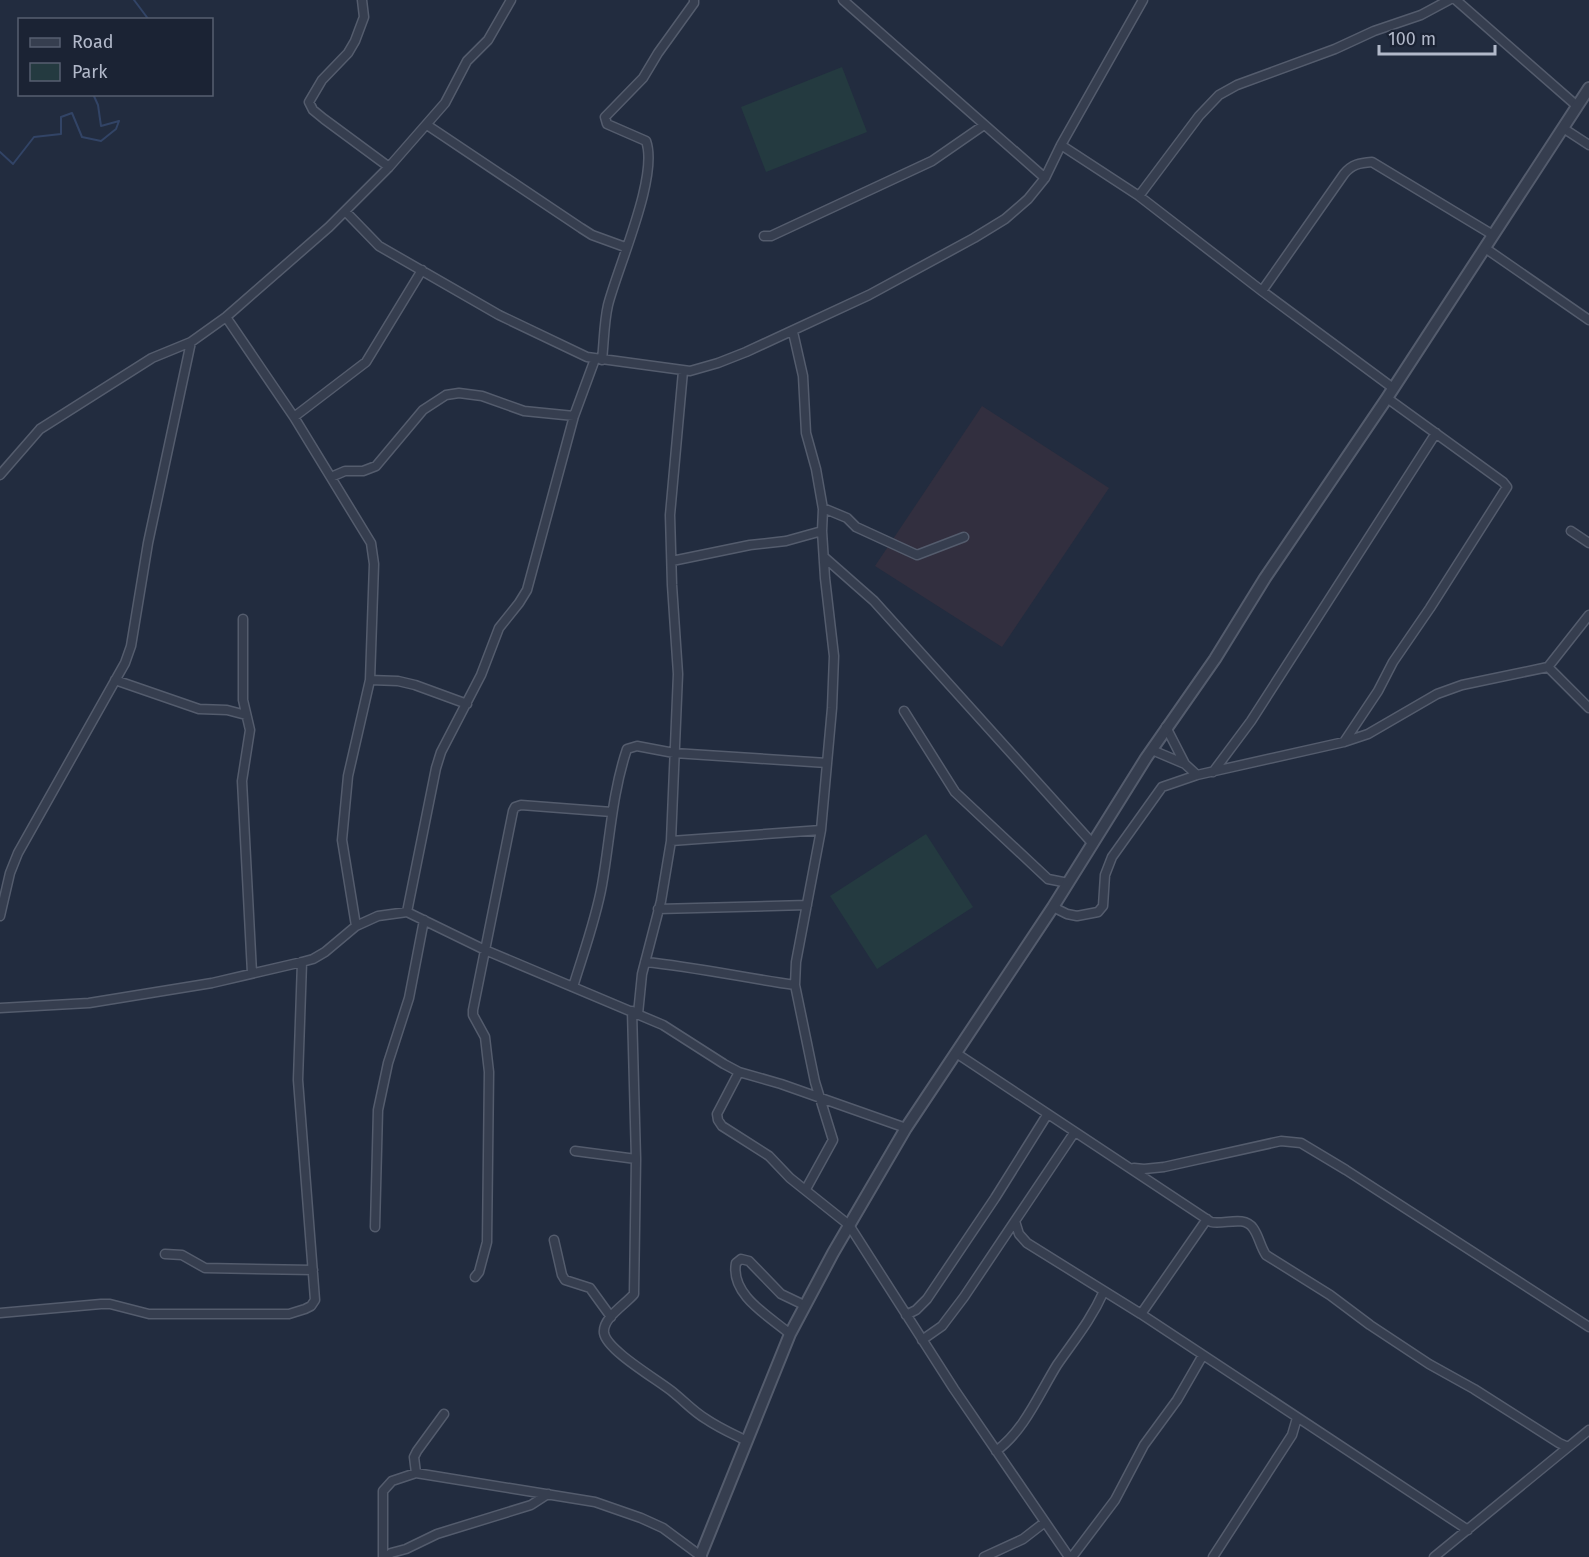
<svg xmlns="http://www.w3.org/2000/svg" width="1589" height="1557" font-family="'Fira Sans',sans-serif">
	<rect width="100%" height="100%" fill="#222c3f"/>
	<path fill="#322f3f" d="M982 406 1109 488 1002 647 875 566Z"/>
	<path fill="#243a40" d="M842 67 867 132 766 172 741 107Z
		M926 834 973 907 877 969 830 896Z"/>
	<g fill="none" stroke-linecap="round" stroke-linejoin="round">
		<path stroke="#324466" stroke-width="2" d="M134 0 149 20
			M0 152 13 164 34 137 61 134V117L72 113 82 137 101 141 116 129 119 121 101 126 98 105 93 94"/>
		<defs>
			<path id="minor" d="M362 0 364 17 355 41 348 53 322 80 309 102 313 110 324 119 389 167
				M843 0 1045 178
				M1456 0 1577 106
				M427 125 581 228 592 235 625 247
				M1563 128 1589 145
				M1061 145 1139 196 1262 291 1393 388
				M1139 196 1199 116 1219 95 1237 85 1335 49 1374 31 1421 15 1449 0
				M345 211 379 246 499 315 587 357 690 371 718 363 746 352 869 295 974 238 1005 219 1028 199 1045 178 1061 145 1143 0
				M764 236H771L932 161 984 125
				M1485 248 1589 320
				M1262 291 1344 174C1352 164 1360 163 1372 162L1493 235
				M226 317 294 417 371 543 374 564 370 680 348 776 342 840 356 926
				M793 332 803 376 806 433 816 469 823 509 822 531 825 578 834 656 832 708 821 830 796 962 795 985 815 1082 833 1140 806 1189
				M602 360C604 342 604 322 608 305 618 266 659 176 646 141L607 124 605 117 643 78 658 53 694 3V0
				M294 417 366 362 422 270
				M0 475 40 429 152 358 191 342 226 317 329 227 389 167 445 103 467 61 488 40 511 0
				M331 477 345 471H363L376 466 423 410 446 395 459 393 482 396 524 411 574 416
				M823 508 847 518 856 527 917 555 964 537
				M1571 531 1589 543
				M824 557 874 601 1093 844
				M672 561 750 545 786 541 822 531
				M243 619V700L250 730 242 781 252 973
				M1548 667 1589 708
				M115 680 199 709 227 710 246 715
				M370 680 398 681 415 685 467 704
				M904 711 955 792 1048 879 1068 883
				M1166 727 1185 764 1197 775
				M1344 742 1378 691 1393 662 1430 608 1507 487 1503 482 1387 398
				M1152 750 1185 764
				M1213 772 1251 721 1436 433
				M671 841 821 830
				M1053 907 1067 914 1077 916 1098 912 1103 906 1105 875 1112 857 1162 787 1197 775 1344 742 1368 734 1437 694 1462 685 1548 667 1589 615
				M658 909 807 905
				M407 912 436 768 441 752 481 675 499 628 519 603 527 590 574 416 595 359
				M0 916 10 873 18 853 125 663 131 646 148 543 191 342
				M645 962C696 967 745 978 795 985
				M573 987C583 954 596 919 602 885 610 840 612 793 627 749L637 746 674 753 827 763
				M0 1008 89 1003 212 983 302 962 313 959 325 952 356 926 378 916 407 912 485 950 663 1025 724 1064 739 1072 781 1084 906 1128
				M632 1011 636 1159 634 1294C626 1304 602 1318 604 1333 607 1351 660 1381 674 1393 685 1402 694 1412 706 1419 719 1428 733 1434 747 1441
				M638 1014 642 974 661 901 671 841 678 674 672 585 670 515 683 371
				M956 1053 1211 1222C1224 1225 1244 1215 1253 1228 1259 1236 1260 1246 1266 1255L1330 1295 1370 1325 1429 1364 1474 1389 1559 1443 1568 1447
				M739 1072 717 1114 718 1120 722 1126 769 1156 790 1178 849 1225 954 1389 1069 1557
				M575 1151 636 1159
				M1134 1168 1144 1169 1164 1167 1281 1141 1301 1143 1346 1170 1589 1327
				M1015 1221 1019 1234 1027 1243 1141 1314 1468 1530
				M375 1227 378 1110 388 1063 409 998 424 920
				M554 1240 562 1275 565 1280 590 1288 611 1317
				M165 1254 182 1255 205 1268 313 1270
				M475 1277 479 1272 487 1242 489 1072 485 1037 473 1015V1010L513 811 515 807 521 805 612 812
				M0 1313 101 1304H110L149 1314H289L305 1309 311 1306 315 1300 298 1080 302 962
				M1141 1314 1207 1219
				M906 1315 916 1310 927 1299 995 1198 1047 1115
				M790 1334C769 1316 730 1295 736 1263L741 1259 749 1261 781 1294 804 1305
				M922 1340 942 1326 964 1297 1074 1133
				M996 1451C1024 1431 1039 1394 1057 1365 1075 1339 1091 1320 1104 1291
				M416 1473 414 1457 417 1451 444 1414
				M383 1557V1491L392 1481 416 1473 595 1502 641 1518 663 1528 702 1557
				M386 1557 391 1553 406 1549 437 1534 531 1505 548 1494
				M984 1557 1023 1539 1045 1522
				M1072 1557 1115 1500 1144 1445 1177 1400 1203 1355
				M1213 1557 1292 1435 1297 1418
				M1434 1557 1589 1430"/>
			<path id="tertiary" d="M700 1557 790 1334 833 1253 906 1128 1053 907 1146 758 1215 659 1265 578 1387 398 1589 88"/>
		</defs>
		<use href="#minor" stroke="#545c6d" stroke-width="11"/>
		<use href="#tertiary" stroke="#545c6d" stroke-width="14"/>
		<use href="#minor" stroke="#363e4f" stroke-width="8"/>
		<use href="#tertiary" stroke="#363e4f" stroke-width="10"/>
	</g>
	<rect x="18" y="18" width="195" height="78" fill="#1b2334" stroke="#575f70" stroke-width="1.5"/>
	<rect x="30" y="38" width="30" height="9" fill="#363e4f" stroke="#575f70" stroke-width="1.5"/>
	<text x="72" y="48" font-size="18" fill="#b2b9ca">Road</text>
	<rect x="30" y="63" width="30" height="18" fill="#243a40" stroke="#575f70" stroke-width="1.5"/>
	<text x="72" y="78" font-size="18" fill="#b2b9ca">Park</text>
	<path d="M1379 45v9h116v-9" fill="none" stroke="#b2b9ca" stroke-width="3"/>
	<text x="1388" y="45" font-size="18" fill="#b2b9ca" stroke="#1b2334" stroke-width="4.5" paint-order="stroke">100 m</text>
</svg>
